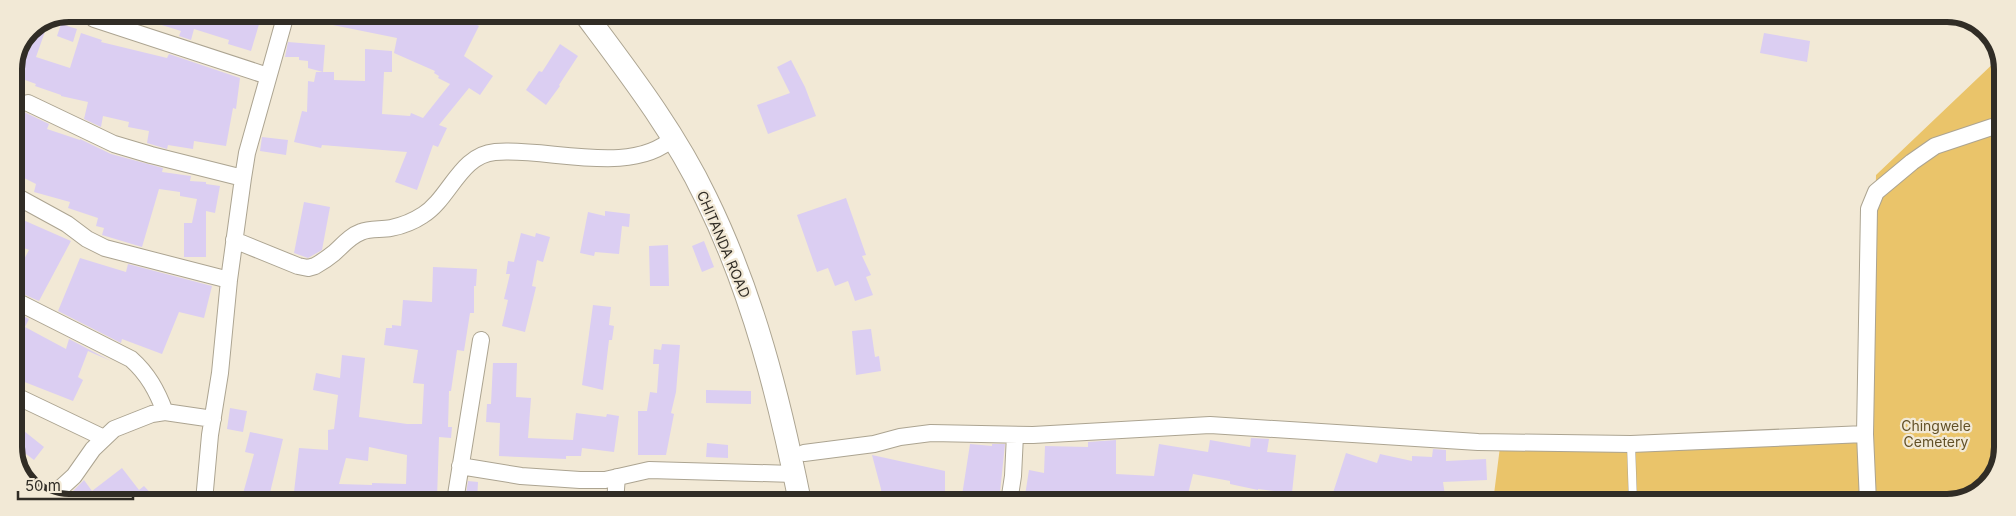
<svg xmlns="http://www.w3.org/2000/svg" width="2016" height="516" font-family="Inter,sans-serif">
	<rect width="100%" height="100%" fill="#f2e9d6"/>
	<path fill="#eac46a" d="M1999 58 2002 66 2001 458 1981 491 1947 502H1493L1501 439 1871 430 1876 175Z"/>
	<path fill="#dbcef2" fill-rule="evenodd" d="M136 14H235L260 21 251 51 228 44 229 40 194 29 191 40 179 36 181 31 136 17Z
		M308 14H447L466 23 467 20 479 26 464 56 493 76 480 95 469 88 439 125 447 128 438 147 433 145 417 190 395 182 407 152 322 145 321 148 294 142 302 111 307 112 308 81 314 82 316 72H334V80L365 81V49L392 51V72H384L382 114 410 116 411 113 423 118 450 84 438 78 439 76 434 73 435 71 394 53 397 38 308 20Z
		M48 23 36 57 70 68 81 33 102 40 101 42 167 58 169 54 240 78 236 109 233 108 226 146 194 141 193 149 168 145 167 149 147 143 149 131 128 127 129 122 103 116 101 127 84 119 88 102 61 96V95L35 86 36 84 14 76V69L30 30Z
		M61 24 77 29 73 42 57 36Z
		M1764 33 1810 41 1807 62 1760 53Z
		M288 42 325 45 323 72 308 68V61L299 60V57H285Z
		M560 44 578 56 559 85 560 86 546 105 526 90 539 71 542 72Z
		M791 60 805 87 816 116 768 134 757 105 790 93 777 67Z
		M14 104 19 106 24 112 49 124 47 129 80 140V139L111 154 163 168 162 172 191 176 190 181 206 182V184L220 186 215 213 206 211V257H184V223H192L197 199 180 196V192L159 189 142 247 102 235 104 228 96 226 98 218 68 208 70 202 34 192 36 184 14 173Z
		M262 137 288 140 286 155 260 151Z
		M846 198 866 255 862 256 871 275 866 277 873 295 855 301 848 281 835 286 828 268 817 272 797 215Z
		M304 202 330 207 322 250 308 258 294 253Z
		M605 211 630 214 629 227 622 226 619 254 595 252 594 256 580 253 588 212 605 216Z
		M14 216 71 241 39 301 14 290V278L29 250 14 244Z
		M521 233 535 237 536 233 550 237 543 262 537 260 532 286 536 287 525 332 502 326 508 300 504 299 510 274H506L508 261 514 262Z
		M704 241 714 267 702 272 692 246Z
		M668 245 669 286H650L649 246Z
		M80 258 126 272 128 264 212 286 204 318 179 312 162 354 122 339 121 343 58 311Z
		M433 267 477 269 476 286H474V313H470L464 351 457 350 451 391H449L448 427H452L451 438 439 437 437 499 388 498V501H293L299 448 328 450V430L334 429 338 395 313 390 316 373 340 378 342 355 365 358 359 417 407 424H422L424 384 413 383 418 350 384 345 386 328H392V325L401 326 403 300 432 302ZM369 447 407 455 406 484 372 483V485L339 484 346 458 368 461Z
		M593 305 611 307 609 325 614 326 612 340H609L603 390 582 385Z
		M14 311 29 319 25 327 66 349 69 339 111 361 88 351 78 377 83 380 73 401 22 381 25 376 14 371V359L21 346 16 343 14 347Z
		M871 329 875 357 879 356 881 371 856 375 852 331Z
		M662 344 680 345 676 392 671 413 674 414 666 455H638V411H647L650 392 657 393 659 364H653L654 349 661 350Z
		M493 363H517L516 397 531 398 528 438 573 440 576 413 606 417 607 414 619 416 614 452 582 448 581 456H566V459L499 456 500 423 486 422 487 404H491Z
		M706 390 751 391V404L706 403Z
		M230 408 247 411 243 432 227 429Z
		M14 423 44 447 34 460 14 445Z
		M250 432 283 439 268 501H241L254 454 245 452Z
		M1251 438 1269 439 1267 452 1296 455 1292 493 1258 489V490L1230 484V481L1193 474 1186 502H1176L1139 492 1138 502H1024L1029 470 1044 473 1045 446 1088 447V442L1116 440V474L1154 476 1159 444 1208 452 1210 440 1250 447Z
		M707 443 728 445V458L706 457Z
		M970 444 992 446V444H1005L999 502H961Z
		M1433 449 1446 450V461L1486 459 1487 480 1443 482 1446 502H1330L1346 453 1377 463 1380 454 1412 461V456L1432 457Z
		M872 455 945 471V502H882L881 489Z
		M122 468 139 490 144 486 158 501H76L69 495 84 480 92 491Z
		M468 481 478 482 477 501H465Z"/>
	<g fill="none" stroke-linecap="round" stroke-linejoin="round">
		<defs>
			<path id="lane" d="M1631 444 1633 502"/>
			<path id="street" d="M94 19 268 76
				M28 103 114 144 151 155 243 178
				M14 195 67 224 87 239 105 248 229 280
				M234 240 298 266 308 268 315 266C322 262 328 258 334 253 343 245 350 236 361 232 370 228 381 230 391 228 401 226 414 221 423 215 450 198 460 155 495 152 547 147 631 177 673 138
				M14 300 131 359C148 374 157 391 165 412
				M14 395 104 438
				M804 453 874 444 900 437 931 433 1033 435 1210 425 1478 442 1631 444 1865 434
				M460 466 521 476 580 480H605L649 470 794 474
				M51 497 74 476 93 449 114 429 152 414 165 412 213 419
				M204 501 210 435 220 373 229 280 243 178 247 153 286 14
				M455 501 481 340
				M615 501 617 477
				M1009 502 1013 476 1015 435
				M1868 502 1865 434 1869 209 1876 192 1912 162 1935 146 1992 127 2002 125"/>
			<path id="secondary" d="M585 14C629 73 674 131 706 198 753 294 779 397 800 502"/>
		</defs>
		<use href="#lane" stroke="#aca491" stroke-width="9"/>
		<use href="#street" stroke="#aca491" stroke-width="18"/>
		<use href="#secondary" stroke="#aca491" stroke-width="24"/>
		<use href="#lane" stroke="#fff" stroke-width="8"/>
		<use href="#street" stroke="#fff" stroke-width="16"/>
		<use href="#secondary" stroke="#fff" stroke-width="22"/>
	</g>
	<g text-anchor="middle" dominant-baseline="central" stroke-width="4.5" stroke-linejoin="round" paint-order="stroke">
		<g font-size="14" fill="#312d26" stroke="#f2e9d6">
			<text transform="translate(724 244) rotate(67)">CHITANDA ROAD</text>
		</g>
		<g font-size="14" fill="#625027" stroke="#f2e9d6">
			<text x="1936" y="425">Chingwele<tspan x="1936" dy="16">Cemetery</tspan></text>
		</g>
	</g>
	<path d="M0 0H2016V516H0ZM69 22H1947A47 47 0 0 1 1994 69V447A47 47 0 0 1 1947 494H69A47 47 0 0 1 22 447V69A47 47 0 0 1 69 22Z" fill="#f2e9d6" fill-rule="evenodd"/>
	<path fill="none" stroke="#312d26" stroke-width="6" d="M69 22H1947A47 47 0 0 1 1994 69V447A47 47 0 0 1 1947 494H69A47 47 0 0 1 22 447V69A47 47 0 0 1 69 22Z"/>
	<path d="M18 491v8h115v-8" fill="none" stroke="#312d26" stroke-width="2.5"/>
	<text x="25" y="491" font-size="15" fill="#312d26" stroke="#f2e9d6" stroke-width="4" paint-order="stroke">50 m</text>
</svg>
